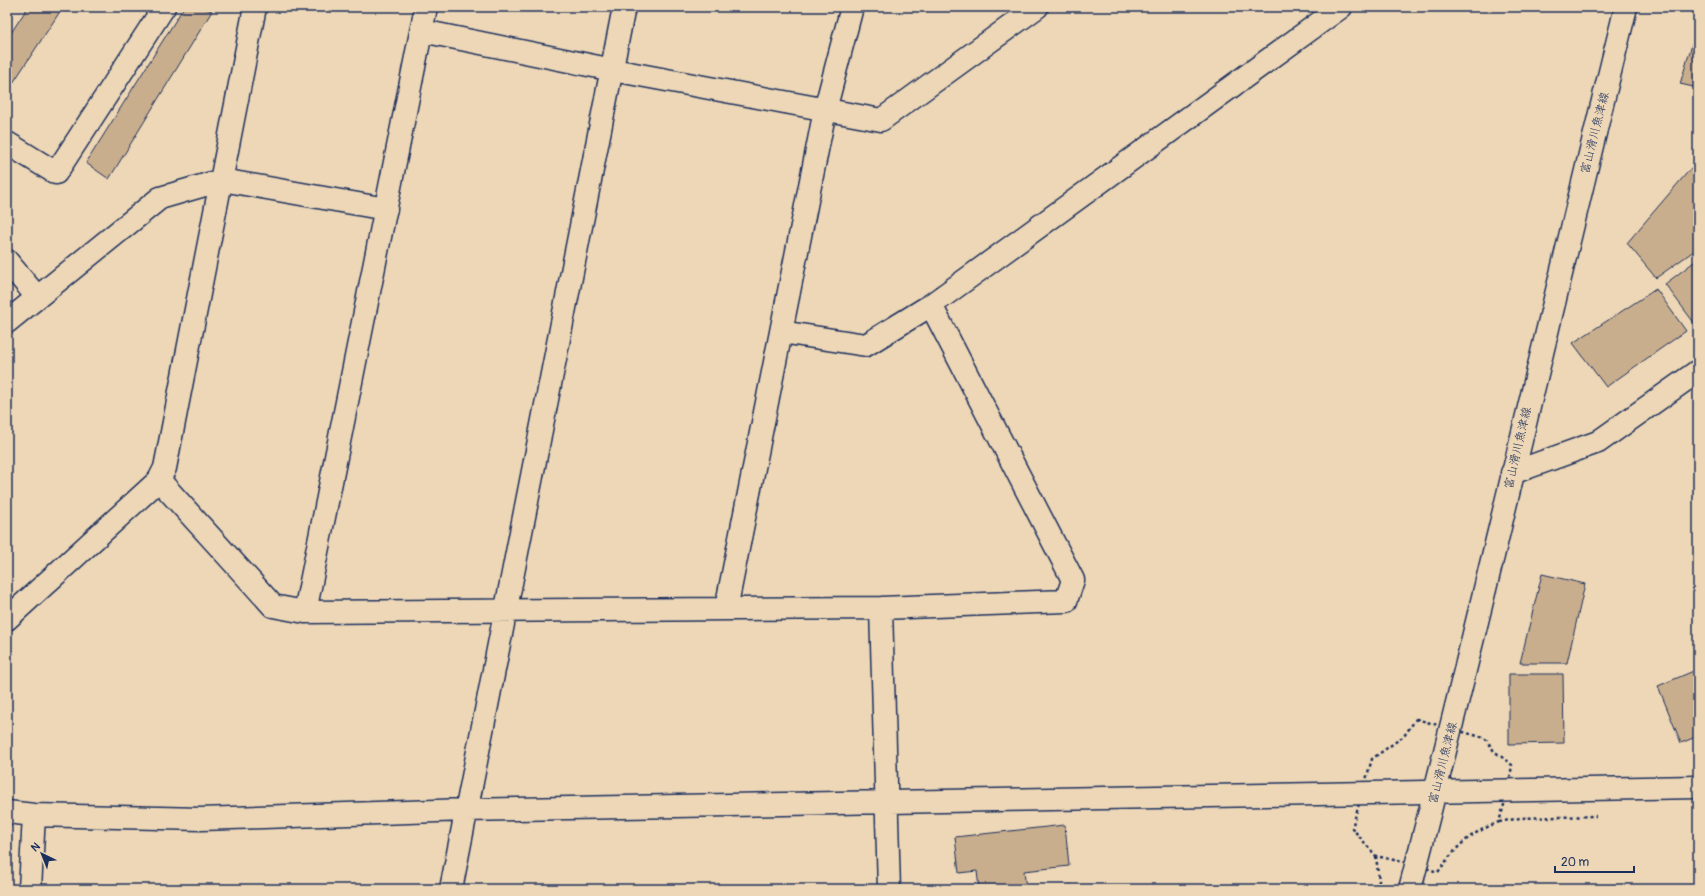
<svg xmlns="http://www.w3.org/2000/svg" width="1705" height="896" font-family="Pangolin,'Klee One',sans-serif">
	<rect width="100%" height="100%" fill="#edd7b6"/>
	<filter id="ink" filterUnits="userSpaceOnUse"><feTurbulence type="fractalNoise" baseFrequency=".025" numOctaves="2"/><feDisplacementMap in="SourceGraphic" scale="8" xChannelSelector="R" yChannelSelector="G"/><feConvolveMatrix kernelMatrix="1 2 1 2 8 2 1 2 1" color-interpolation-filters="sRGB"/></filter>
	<g filter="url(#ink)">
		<path fill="#c9ae8d" stroke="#1b2f5e" d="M28 7H63L7 92V39Z
			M184 7H200L212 11 109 179 86 163Z
			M1697 28 1698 29V88L1680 84Z
			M1698 160V248L1656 278 1627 243Z
			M1698 259V328L1665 284Z
			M1656 289 1686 331 1606 387 1573 343Z
			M1542 574 1585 584 1567 663H1520Z
			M1696 670 1698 676V736L1681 743 1658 686Z
			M1509 674H1563L1564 743 1509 744Z
			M1065 825 1069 866 1024 871 1026 889H979L977 871 959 873 955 837Z
			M1071 885 1075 889H1065Z"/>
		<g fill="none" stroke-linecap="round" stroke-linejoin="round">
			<defs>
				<path id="minor" d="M422 31 613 70 881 120 1037 7
					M7 143 56 173 164 7
					M7 261 37 297
					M7 322 160 198 222 180 386 209
					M781 332 866 345 931 305 1341 7
					M1512 473 1598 442 1698 371
					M159 480 273 606 305 612 881 608 1066 601 1073 580 931 305
					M881 608 889 889
					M726 609 825 110 852 7
					M305 612 426 7
					M7 619 159 480 165 468 255 7
					M7 812 34 815 201 819 466 810 1698 787
					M30 889 34 815
					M451 889 624 7"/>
				<path id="major" d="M1410 889C1486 596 1553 301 1626 7"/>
			</defs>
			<use href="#minor" stroke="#1b2f5e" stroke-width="25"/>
			<use href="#major" stroke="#1b2f5e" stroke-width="25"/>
			<path stroke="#1b2f5e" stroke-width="2.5" stroke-dasharray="3 3" stroke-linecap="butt" d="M1416 719 1485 738 1494 751 1512 765 1508 791 1499 822C1467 835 1458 845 1438 872L1416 865 1376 856 1352 828 1372 759 1404 736Z
				M1499 822 1520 818 1596 816
				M1376 856 1379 881 1377 889"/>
			<use href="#minor" stroke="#edd7b6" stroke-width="22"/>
			<use href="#major" stroke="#edd7b6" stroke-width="22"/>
		</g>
	</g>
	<g text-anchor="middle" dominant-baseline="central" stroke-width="3" stroke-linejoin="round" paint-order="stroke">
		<g font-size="12" fill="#1b2f5e" stroke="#edd7b6">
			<text transform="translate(1595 133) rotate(-76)">富山滑川魚津線</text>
			<text transform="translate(1518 448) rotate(-77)">富山滑川魚津線</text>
			<text transform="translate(1443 763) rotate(-76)">富山滑川魚津線</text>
		</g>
	</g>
	<rect width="1705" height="896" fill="none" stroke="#edd7b6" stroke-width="24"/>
	<rect x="12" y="12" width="1681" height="872" fill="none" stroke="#1b2f5e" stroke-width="1.5" filter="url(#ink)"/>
	<g transform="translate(42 854) rotate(317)" stroke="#edd7b6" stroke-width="3" paint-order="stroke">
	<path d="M0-3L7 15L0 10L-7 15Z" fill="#1b2f5e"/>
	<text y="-6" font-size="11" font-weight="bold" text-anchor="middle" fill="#1b2f5e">N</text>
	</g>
	<path d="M1555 866v6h79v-6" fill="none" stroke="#1b2f5e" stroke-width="2"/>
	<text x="1561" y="866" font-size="12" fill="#1b2f5e" stroke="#edd7b6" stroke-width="3" paint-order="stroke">20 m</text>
</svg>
